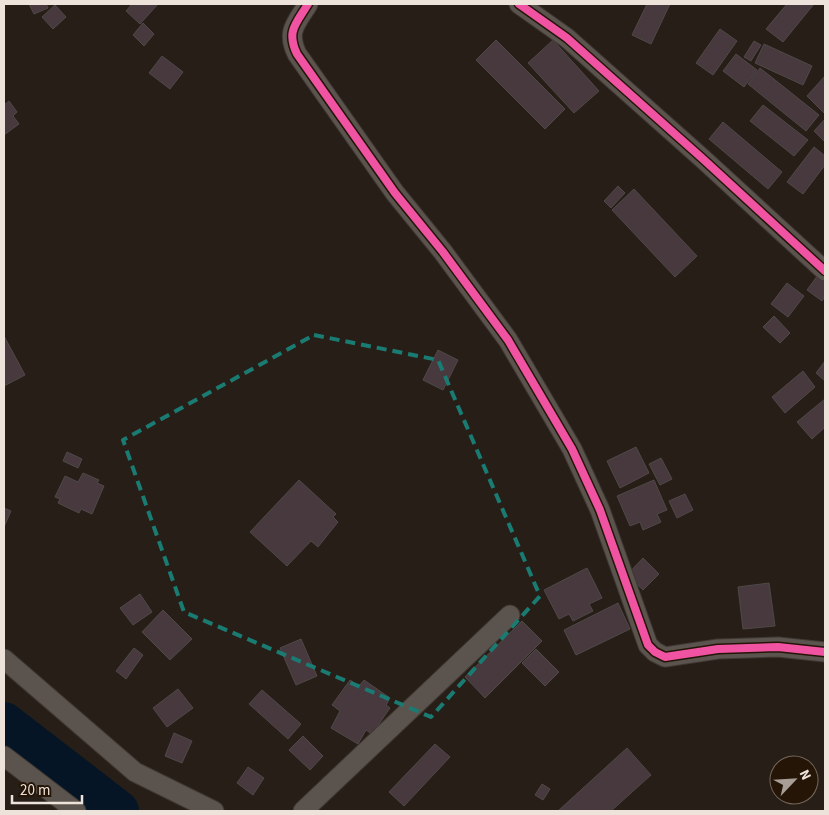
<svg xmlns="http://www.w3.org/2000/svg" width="829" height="815" font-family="'Source Sans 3',sans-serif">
	<rect width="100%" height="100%" fill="#271f17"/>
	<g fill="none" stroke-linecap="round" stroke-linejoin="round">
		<path stroke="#051526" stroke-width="42" d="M4 723 118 811"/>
	</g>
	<path fill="#48393e" stroke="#4f4948" d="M29 4H46L48 8 34 14Z
		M132 4H158L140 24 126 11Z
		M647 4H670L651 44 632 35Z
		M787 4H814L783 42 766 29Z
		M55 5 66 17 53 29 42 17Z
		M143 23 154 34 144 46 133 35Z
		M720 29 737 41 713 75 696 63Z
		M496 40 565 109 545 129 476 60Z
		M553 40 599 91 574 113 528 63Z
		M754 41 761 45 751 61 744 57Z
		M764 44 812 66 803 85 755 63Z
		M736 54 757 70 744 87 723 71Z
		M162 56 183 72 170 89 149 73Z
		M760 68 819 115 806 131 748 84Z
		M825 76V114L807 96Z
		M9 101 17 112 13 116 19 124 4 135V105Z
		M763 105 808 140 794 156 750 121Z
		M825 119V142L814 131Z
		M723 122 782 172 768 189 709 139Z
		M814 147 825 156V165L803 194 787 182Z
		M618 186 625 193 611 208 604 201Z
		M634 189 697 256 675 277 612 210Z
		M818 275 825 281V296L822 301 807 290Z
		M787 283 804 296 788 317 771 304Z
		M774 316 790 333 780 343 763 327Z
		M4 336 25 375 4 386Z
		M438 350 458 360 443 390 423 380Z
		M825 361V381L816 373Z
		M803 371 815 387 785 413 772 397Z
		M825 399V427L812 439 797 422Z
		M636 447 649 473 620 488 607 461Z
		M67 452 82 459 78 468 63 461Z
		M661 458 672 479 660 485 649 464Z
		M83 473 99 480 97 483 104 486 92 514 81 509 79 513 58 503 60 499 55 497 65 476 78 482Z
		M299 480 336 514 333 517 338 522 318 547 311 541 287 566 250 532Z
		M654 480 667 510 657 514 661 522 643 530 640 522 630 526 617 496Z
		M685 494 693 510 677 518 669 501Z
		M4 508 11 511 4 527Z
		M643 558 659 574 643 590 627 575Z
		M587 568 602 598 589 604 593 611 573 621 569 614 559 619 544 590Z
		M769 583 775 626 743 629 738 587Z
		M140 594 152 612 133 625 120 608Z
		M618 603 630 629 576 655 564 630Z
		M163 610 192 639 170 660 142 632Z
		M522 621 542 641 485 698 465 677Z
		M301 639 317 676 296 685 280 648Z
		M134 648 143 655 126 679 116 671Z
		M536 649 559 672 545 686 522 663Z
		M350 680 359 686 364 680 390 698 386 705 390 708 372 734 366 730 358 744 331 728 340 711 332 705Z
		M178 689 193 708 167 727 153 708Z
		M262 690 301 724 288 739 249 704Z
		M174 733 192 741 182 763 165 756Z
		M303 736 323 756 310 770 289 750Z
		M435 744 450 757 404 806 389 792Z
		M627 748 651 775 611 811H558Z
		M248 767 264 778 253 795 237 783Z
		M542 784 550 789 543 800 535 795Z"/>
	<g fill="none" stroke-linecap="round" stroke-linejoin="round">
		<defs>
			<path id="minor" d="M308 4C296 24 286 31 297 54L395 193 443 252 508 340 572 449 600 510 648 645 655 652 665 657 718 649 778 647 825 652
				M519 4 567 38 703 159 825 271
				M4 659 135 772 214 811
				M4 756 76 811
				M303 811 510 615"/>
		</defs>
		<use href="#minor" stroke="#403833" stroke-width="21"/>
		<use href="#minor" stroke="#5b544e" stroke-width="19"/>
		<defs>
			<path id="cycleway" d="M308 4C296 24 286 31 297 54L395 193 443 252 508 340 572 449 600 510 648 645 655 652 665 657 718 649 778 647 825 652
				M519 4 567 38 703 159 825 271"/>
		</defs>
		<use href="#cycleway" stroke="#241507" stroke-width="11"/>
		<use href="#cycleway" stroke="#f153a3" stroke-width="8"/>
	</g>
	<path fill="none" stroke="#1a7b73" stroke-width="4" stroke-dasharray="10 6" stroke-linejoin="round" d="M314 335 438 360 540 596 431 717 184 612 123 440Z"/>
	<rect width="829" height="815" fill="none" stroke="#eee3da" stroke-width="10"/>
	<g transform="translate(794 780) rotate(65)"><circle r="24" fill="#241507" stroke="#75675b"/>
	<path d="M0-4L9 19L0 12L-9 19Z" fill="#a89e96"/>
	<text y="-8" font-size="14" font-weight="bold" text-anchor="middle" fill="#eee3da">N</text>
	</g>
	<path d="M12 795v8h70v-8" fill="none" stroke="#eee3da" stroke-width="2.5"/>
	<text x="20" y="795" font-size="15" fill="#eee3da" stroke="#241507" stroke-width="4" paint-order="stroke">20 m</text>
</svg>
